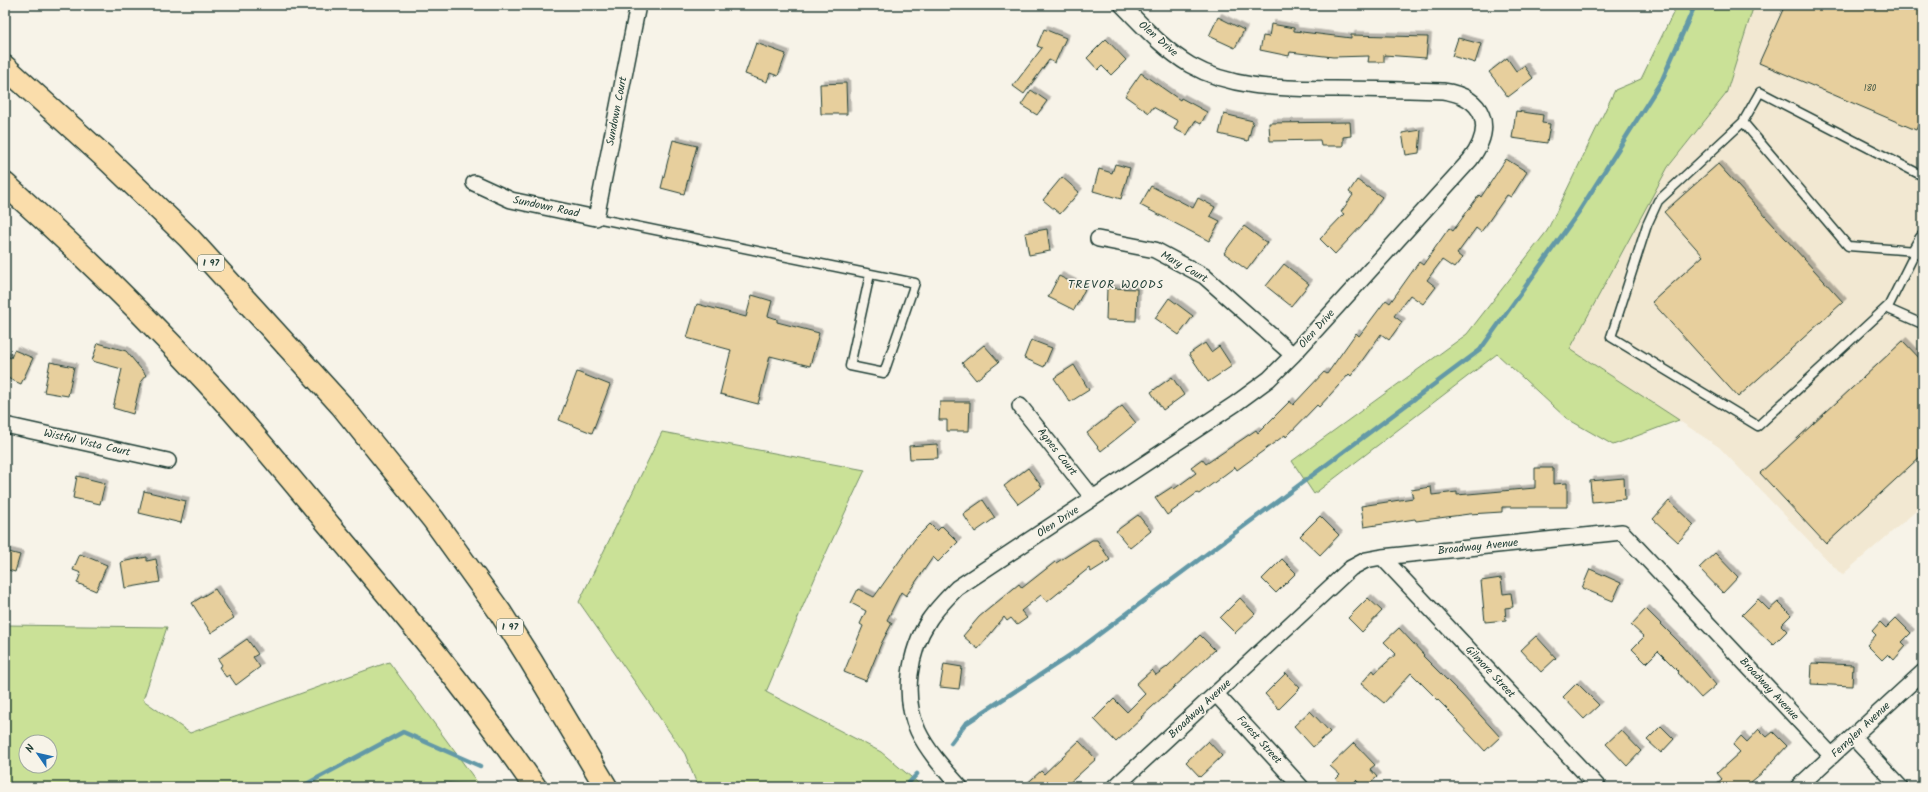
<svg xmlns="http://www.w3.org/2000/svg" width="1928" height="792" font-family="Kalam,sans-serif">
	<defs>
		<filter id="shadow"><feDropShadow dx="3.5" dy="-3.5" stdDeviation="0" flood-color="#0004"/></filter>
	</defs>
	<rect width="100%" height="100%" fill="#f7f3e8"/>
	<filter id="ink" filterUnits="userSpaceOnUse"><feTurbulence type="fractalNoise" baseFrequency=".025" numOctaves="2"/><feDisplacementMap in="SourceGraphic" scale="8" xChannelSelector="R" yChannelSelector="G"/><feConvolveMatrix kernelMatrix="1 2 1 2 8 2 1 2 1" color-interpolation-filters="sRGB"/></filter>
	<g filter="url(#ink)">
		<path fill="#f2e8d2" d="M1754 5H1923V505L1842 575 1719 447 1570 349 1668 167 1726 94Z"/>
		<path fill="#cae197" stroke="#748f66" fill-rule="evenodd" d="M1677 5H1754L1726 94 1668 167 1570 349 1679 420 1613 445 1566 418 1497 354 1314 494 1292 461 1467 334 1547 231 1615 90 1641 79Z
			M662 432 865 470 821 564 766 692 881 752 923 787H698L685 754 579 602Z
			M5 625 167 627 143 700 190 733 389 662 480 786 445 782 427 787H5ZM26 742H50V766H26Z"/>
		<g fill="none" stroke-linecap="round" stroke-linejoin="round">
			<path stroke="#6399a7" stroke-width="4.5" d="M951 743 965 724 1078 650 1480 350 1578 213 1662 80 1695 5
				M301 787 403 732 480 766
				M905 787 917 774"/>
		</g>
		<path fill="#e7cf9d" stroke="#1f3d34" filter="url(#shadow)" d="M1785 5H1923V113L1916 130 1759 63Z
			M1218 17 1244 30 1235 48 1209 36Z
			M1271 24 1294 28V31L1351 38V35L1428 37 1426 58 1384 55V62H1368L1369 56 1333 57 1290 52 1289 56 1260 50 1263 36 1269 37Z
			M1044 29 1066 38 1055 63 1049 60 1024 94 1013 86 1042 48 1037 46Z
			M1458 38 1481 44 1475 63 1452 56Z
			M1106 39 1126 60 1111 75 1102 66 1098 70 1087 58Z
			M756 43 786 54 778 76 770 73 767 82 745 74Z
			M1507 58 1516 71 1524 66 1533 78 1508 97 1489 72Z
			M1141 73 1180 100 1181 98 1207 112 1201 124 1195 121 1187 135 1174 129 1178 121 1153 107 1149 113 1125 96Z
			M846 83 847 114H821L820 84Z
			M1031 90 1047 101 1037 115 1021 105Z
			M1516 111 1543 115 1542 123 1550 124 1547 143 1512 138Z
			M1224 114 1253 121 1248 141 1219 134Z
			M1350 122 1351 136 1343 137V146H1321L1320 140 1270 141 1269 123Z
			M1421 130 1419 153 1406 155 1402 133Z
			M673 140 697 146 684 194 661 188Z
			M1506 159 1527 172 1511 197 1507 195 1481 232 1476 228 1457 254 1462 258 1454 268 1442 260 1427 280 1436 287 1423 304 1410 295 1394 316 1402 322 1389 340 1381 334 1351 376 1349 374 1319 407 1317 405 1286 437 1285 435 1237 470 1235 467 1199 494 1197 493 1167 515 1155 498 1172 487 1174 489 1196 473 1191 467 1202 459 1206 464 1256 430 1258 433 1290 401 1293 405 1324 372 1327 374 1356 333 1359 336 1386 300 1390 303 1419 262 1423 265 1449 228 1453 231 1479 195 1481 197Z
			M1115 164 1130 168 1121 199 1093 191 1099 169 1112 173Z
			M1718 164 1843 302 1738 397 1652 302 1703 256 1664 212Z
			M1062 177 1079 192 1060 214 1043 200Z
			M1357 180 1382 197 1363 224 1335 254 1320 239 1344 214 1341 212 1353 195 1349 192Z
			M1151 186 1193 208 1198 198 1215 207 1210 216 1220 221 1209 241 1140 205Z
			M1244 226 1267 243 1247 270 1224 253Z
			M1047 229 1050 251 1029 255 1025 233Z
			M1284 264 1309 284 1291 306 1266 286Z
			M1059 276 1085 289 1074 310 1048 297Z
			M1107 288 1137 289 1136 321 1106 320Z
			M752 295 772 301 768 316 777 319V322L819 333 810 366 770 356 758 404 720 394 731 350 687 338 697 304 746 317Z
			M1169 298 1193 316 1179 335 1155 318Z
			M1031 340 1052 348 1044 367 1024 358Z
			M1903 341 1923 362V454L1826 544 1760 473Z
			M98 343 126 351 146 375 141 381 133 414 113 408 122 369 92 361Z
			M1205 343 1211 352 1219 346 1232 366 1208 382 1189 354Z
			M984 345 999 362 976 380 962 363Z
			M14 350 33 358 21 384 5 377V355L11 358Z
			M50 362 74 367 68 396 44 392Z
			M1074 365 1089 390 1070 402 1054 378Z
			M577 372 610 385 592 433 559 420Z
			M1172 377 1184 395 1163 410 1151 392Z
			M940 402H970L969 431H947V420H939Z
			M1122 406 1136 423 1101 451 1087 433Z
			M937 444 938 458 910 459 909 446Z
			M1028 468 1042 487 1018 504 1004 486Z
			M1535 468H1553V484L1567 483V507H1502V512L1469 514 1416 521 1415 519 1364 527 1361 506 1413 498 1411 490 1431 487 1432 495 1457 492V495L1535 488Z
			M77 476 105 483 100 504 73 498Z
			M1624 478 1625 499 1592 502 1590 481Z
			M144 491 186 501 181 523 139 513Z
			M983 500 995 518 975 532 963 514Z
			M1669 501 1694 525 1678 542 1653 519Z
			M1138 515 1151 531 1130 548 1116 531Z
			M1320 516 1339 535 1320 555 1300 536Z
			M930 524 937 531 942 526 958 542 938 562 933 557 906 596 901 592 887 620 892 623 881 644 866 681 844 672 863 626 860 624 866 611 851 603 858 589 874 597 915 539Z
			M1092 540H1097L1110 560 1091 572 1089 568 1047 602 1041 595 1021 611 1027 618 1017 625 1011 618 1007 621 1004 617 978 649 963 636 979 617 1019 584 1022 588 1055 562 1056 563Z
			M5 551 20 555 15 572 5 569Z
			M1715 553 1738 577 1723 593 1699 568Z
			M80 554 107 565 96 591 77 583 81 573 73 570Z
			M147 557V561L156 559 160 582 125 588 121 562Z
			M1282 559 1296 573 1276 593 1262 579Z
			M1590 569 1621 583 1613 601 1582 588Z
			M1501 578 1503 594 1511 593 1513 607 1505 608 1506 620 1485 622 1481 581Z
			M215 589 234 618 211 633 192 603Z
			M1240 598 1255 614 1235 633 1220 618Z
			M1368 598 1382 611 1362 632 1348 618Z
			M1758 599 1769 610 1778 602 1791 615 1781 625 1787 631 1773 645 1742 615Z
			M1646 609 1683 646 1716 685 1701 698 1678 673 1679 672 1658 651 1646 663 1632 649 1644 637 1631 625Z
			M1896 618 1911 633 1902 642 1906 646 1894 660 1888 654 1882 660 1867 645 1876 635 1872 631 1880 622 1886 628Z
			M1399 628 1424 655 1423 656 1462 695 1500 737 1485 751 1457 721 1458 720 1411 673 1384 703 1361 684 1373 670 1375 673 1396 654 1384 642Z
			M1200 635 1215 650 1141 717 1142 718 1116 742 1094 719 1114 699 1127 712 1145 694 1136 684 1152 670 1156 675 1167 667Z
			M1536 636 1556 658 1541 672 1521 650Z
			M247 639 258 654 253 657 260 667 236 685 229 675 226 677 219 667 222 665 218 659Z
			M1812 663 1853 665 1852 686 1811 684Z
			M944 664 962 667 959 689 940 687Z
			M1286 673 1300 688 1279 709 1265 694Z
			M1577 683 1599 705 1584 719 1563 697Z
			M1310 711 1330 732 1313 747 1294 726Z
			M1661 726 1674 739 1661 753 1647 740Z
			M1759 729 1767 737 1773 732 1787 746 1762 773 1745 787H1713L1722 779 1717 773 1740 752 1733 745 1741 736 1747 742Z
			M1621 730 1641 751 1627 766 1606 744Z
			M1079 741 1096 759 1065 787H1023L1041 771 1044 774Z
			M1208 741 1222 756 1200 777 1186 762Z
			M1354 743 1375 765 1370 769 1377 777 1366 787H1363L1356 780 1349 787H1343L1336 779 1340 775 1330 766Z"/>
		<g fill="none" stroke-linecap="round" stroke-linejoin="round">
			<defs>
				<path id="lane" d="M1743 122 1658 201 1647 225 1611 337 1758 426 1889 305 1916 251 1848 246 1743 122 1760 92 1923 176
					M596 218 915 283 884 373 850 366 870 274
					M1886 308 1920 323 1923 322"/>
				<path id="street" d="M474 183 511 200 596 218 638 5
					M1098 239 1155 250 1204 276 1293 355
					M1916 251 1923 239
					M1020 406 1093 498
					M5 425 168 461
					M1382 557 1598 787
					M1216 694 1301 787
					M1853 737 1900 787
					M960 787C945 770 928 752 918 731 902 697 909 651 929 620 937 608 947 598 957 588L1235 404 1269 379 1293 355 1470 160C1495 127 1485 97 1443 91 1407 90 1371 89 1334 89 1285 88 1234 90 1190 65 1163 49 1143 26 1122 5
					M1115 787 1351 568 1366 560 1382 557 1622 532 1832 756
					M1798 787 1923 672"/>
				<path id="highway" d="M5 67 110 162 189 238 341 405 433 519 500 612 531 661 606 787
					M5 184C74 246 141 311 204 379 248 426 289 477 330 526 402 611 473 696 535 787"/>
			</defs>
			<use href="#lane" stroke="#1f3d34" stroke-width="11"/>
			<use href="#street" stroke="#1f3d34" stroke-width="18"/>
			<use href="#highway" stroke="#1f3d34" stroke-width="25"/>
			<use href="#lane" stroke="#f7f3e8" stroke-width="8"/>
			<use href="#street" stroke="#f7f3e8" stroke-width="15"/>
			<use href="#highway" stroke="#faddab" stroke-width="22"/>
		</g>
	</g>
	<g text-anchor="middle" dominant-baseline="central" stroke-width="3.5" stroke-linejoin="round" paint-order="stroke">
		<g font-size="9" fill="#51624e">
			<text x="1870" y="88">180</text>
		</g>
		<g fill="#f7f3e8" stroke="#60746a" stroke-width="1">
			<rect x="198" y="255" width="26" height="16" rx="3"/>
			<rect x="497" y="619" width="26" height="16" rx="3"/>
		</g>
		<g font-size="10" font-weight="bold" fill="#1f3d34">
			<text x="211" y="263">I 97</text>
			<text x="510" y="627">I 97</text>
		</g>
		<g font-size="11" fill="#1f3d34" stroke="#f7f3e8">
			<text transform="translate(1158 39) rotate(41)">Olen Drive</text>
			<text transform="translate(617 111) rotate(-79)">Sundown Court</text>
			<text transform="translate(546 207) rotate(12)">Sundown Road</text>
			<text transform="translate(1184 267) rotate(30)">Mary Court</text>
			<text transform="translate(1317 329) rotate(-48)">Olen Drive</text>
			<text transform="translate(87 443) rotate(13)">Wistful Vista Court</text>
			<text transform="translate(1057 452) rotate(52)">Agnes Court</text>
			<text transform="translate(1058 522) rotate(-33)">Olen Drive</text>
			<text transform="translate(1478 547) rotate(-6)">Broadway Avenue</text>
			<text transform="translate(1490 672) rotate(47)">Gilmore Street</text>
			<text transform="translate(1769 689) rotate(47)">Broadway Avenue</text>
			<text transform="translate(1200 709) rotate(-43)">Broadway Avenue</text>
			<text transform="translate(1861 730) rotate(-43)">Fernglen Avenue</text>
			<text transform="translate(1259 740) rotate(48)">Forest Street</text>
		</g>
		<g font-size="12" letter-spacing="1" fill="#1f3d34" stroke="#f7f3e8">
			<text x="1116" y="284">TREVOR WOODS</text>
		</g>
	</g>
	<rect width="1928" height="792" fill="none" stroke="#f7f3e8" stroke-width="20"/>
	<rect x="10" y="10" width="1908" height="772" fill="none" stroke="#1f3d34" stroke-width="1.5" filter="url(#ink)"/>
	<g transform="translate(38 754) rotate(304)"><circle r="19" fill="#f7f3e8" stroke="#a1aaa0"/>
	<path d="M0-3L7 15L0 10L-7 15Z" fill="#1f6fb2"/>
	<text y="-6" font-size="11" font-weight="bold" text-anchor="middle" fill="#1f3d34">N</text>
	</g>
</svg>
